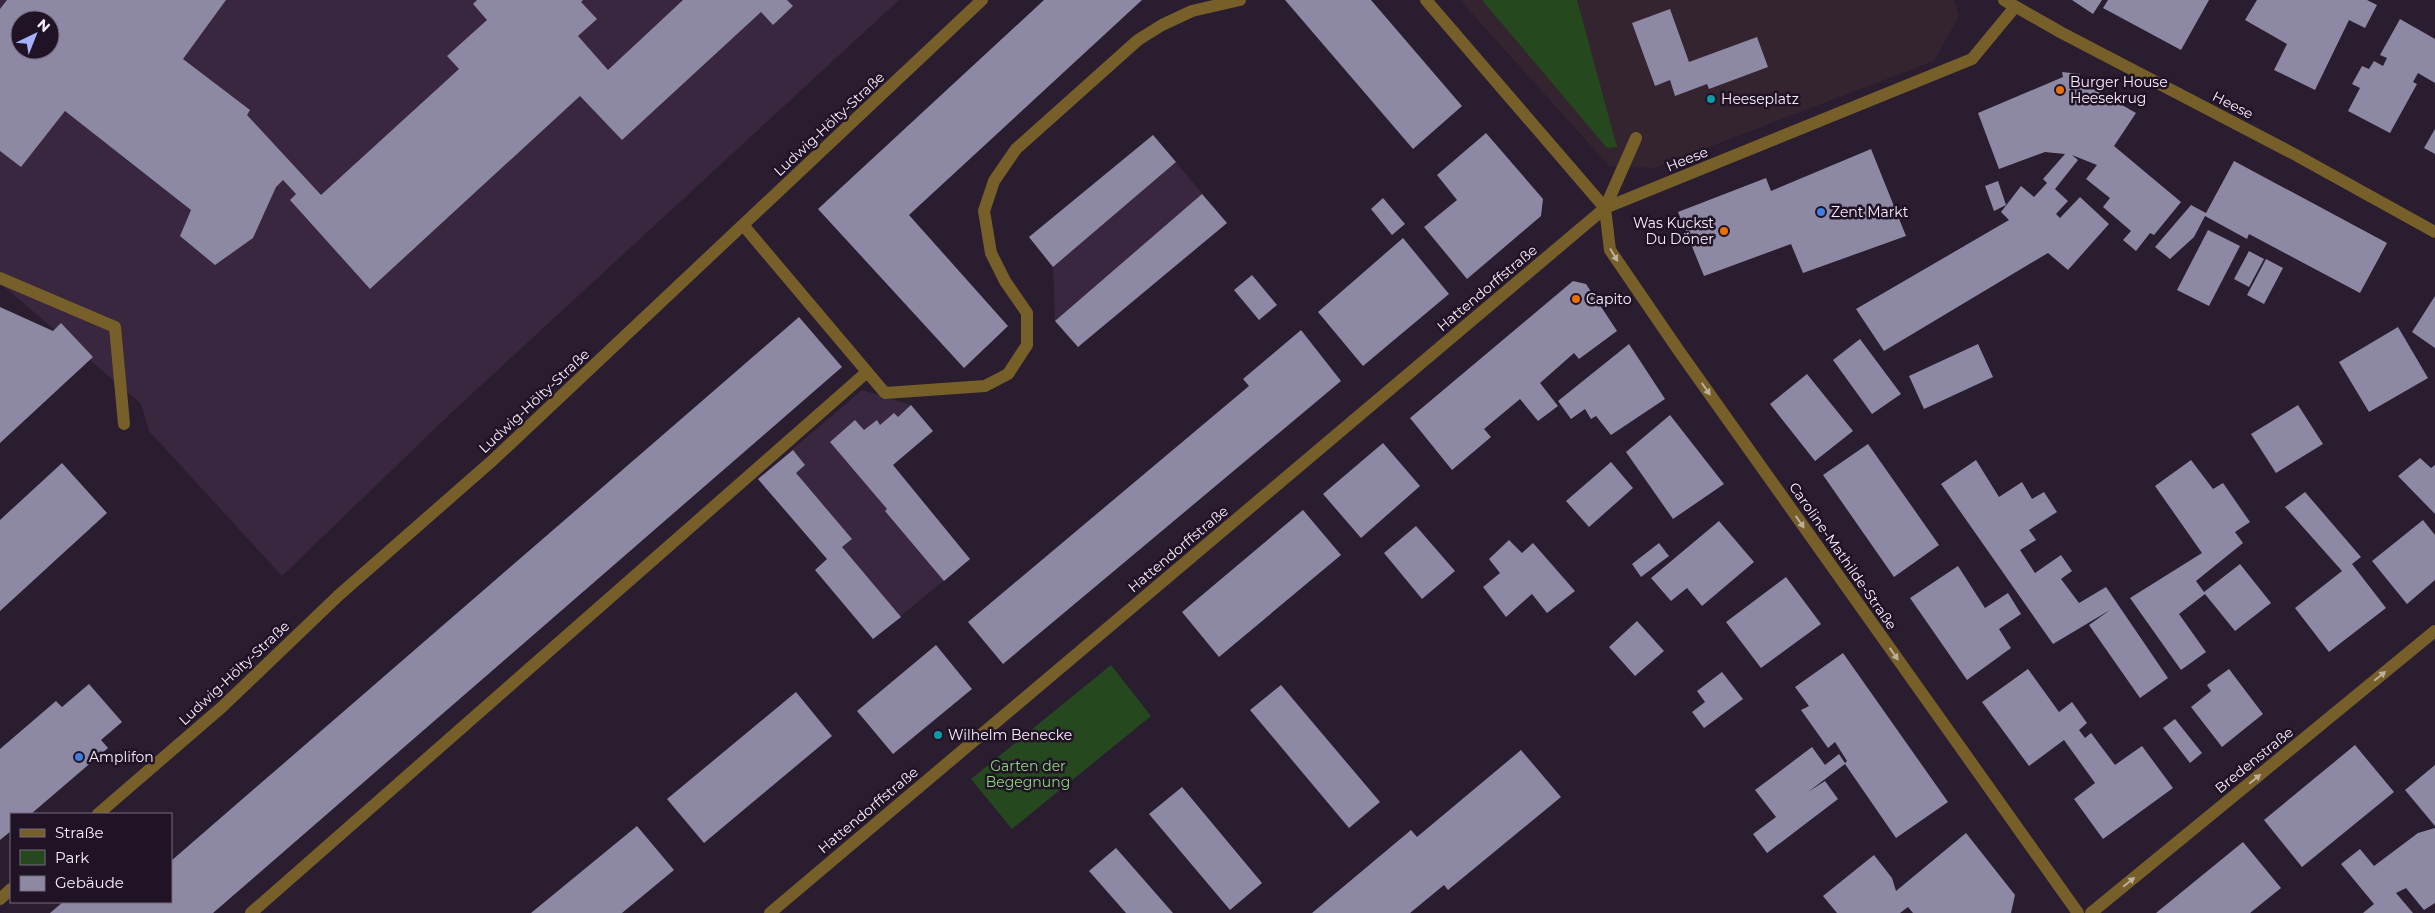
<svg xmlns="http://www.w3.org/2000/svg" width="2435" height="913" font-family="Montserrat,sans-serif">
	<rect width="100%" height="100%" fill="#2a1d30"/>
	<path fill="#34242f" d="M1460 0H1954L1959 16 1934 61 1654 168 1609 166Z"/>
	<path fill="#38273f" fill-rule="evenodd" d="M0 0H899L450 414 282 576 149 431 141 404 0 283ZM20 20H50V50H20Z
		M1153 135 1227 223 1078 347 1055 321 1053 267 1029 237Z
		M862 390 911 405 893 465 970 559 873 639 815 570 827 559 758 479Z"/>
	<path fill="#25481f" d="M1482 0H1577L1617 147 1607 148Z
		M1111 665 1151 716 1012 829 971 779Z"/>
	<path fill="#8d89a4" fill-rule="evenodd" d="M7 0H226L183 59 250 110 247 115 321 195 459 69 447 56 487 20 473 4 477 0H583L581 2 597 19 578 36 608 70 683 0H787L793 6 773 25 761 12 622 140 580 96 370 289 290 200 296 194 283 180 276 187 253 238 215 265 180 236 191 210 65 111 21 167 0 151V9ZM20 20H50V50H20Z
		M1044 0H1142L909 215 1008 326 964 368 818 209Z
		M1285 0H1371L1462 106 1413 149Z
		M2072 0H2102L2093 14Z
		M2108 0H2209L2181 50 2103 8Z
		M2257 0H2367L2377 5 2365 28 2349 20 2315 90 2274 70 2287 44 2245 20Z
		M1670 9 1689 62 1757 37 1768 67 1709 89 1707 84 1675 96 1670 80 1655 86 1632 23Z
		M2400 19 2435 39V83L2418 73 2413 82 2417 84 2390 133 2348 111 2360 88 2352 84 2362 66 2369 69 2374 61 2383 66 2387 58 2380 55Z
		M2062 72 2080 74V81L2136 113 2114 146 2181 202 2154 235 2150 233 2136 251 2123 240 2131 231 2103 207 2110 198 2086 179 2097 165 2072 155 2078 160 2055 189 2068 201 2056 214 2060 218 2080 197 2109 224 2068 270 2048 253 1884 351 1856 309 2009 220 2001 212 2021 186 2034 197 2047 183 2043 179 2065 154 2045 152 1999 169 1978 113 2063 77Z
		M2435 129V154L2424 148Z
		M1486 133 1543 199 1541 216 1467 279 1424 227 1457 200 1437 175Z
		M1153 135 1176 162 1053 267 1029 237Z
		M1871 149 1906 236 1803 273 1791 244 1704 276 1678 212 1766 178 1771 191Z
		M2234 161 2387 243 2360 293 2249 234 2247 239 2205 216 2194 237 2170 259 2155 247 2191 205 2206 213Z
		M1998 181 2006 205 1994 211 1985 186Z
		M1202 194 1227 223 1078 347 1055 321Z
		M1383 198 1405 224 1392 235 1371 209Z
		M2208 230 2240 246 2209 306 2177 290Z
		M1403 238 1449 294 1363 366 1318 312Z
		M2249 251 2264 259 2249 287 2234 279Z
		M2266 259 2283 268 2264 304 2247 295Z
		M1252 275 1277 305 1259 320 1234 290Z
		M1573 281 1586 284 1617 331 1579 359 1574 353 1540 383 1558 406 1538 421 1520 399 1484 429 1491 437 1452 470 1410 418Z
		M2435 296V348L2412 332Z
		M0 307 53 331 61 323 93 357 0 443Z
		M799 317 842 367 213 913H50L63 902H171V861Z
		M2398 327 2428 378 2369 412 2339 362Z
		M1301 330 1341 381 1003 664 968 622 1249 386 1243 379Z
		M1860 339 1901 394 1872 414 1833 360Z
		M1629 344 1665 399 1611 435 1596 416 1591 419 1585 409 1571 419 1558 401Z
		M1978 344 1993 377 1924 409 1909 376Z
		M1807 374 1853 431 1815 461 1770 404Z
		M911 405 933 431 893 465 970 559 944 581 885 511 887 509 830 442 855 420 864 430 877 420 880 425 894 413 898 417Z
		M2298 405 2323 444 2276 473 2251 434Z
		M1670 415 1724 484 1673 519 1626 452Z
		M1383 443 1420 486 1361 538 1323 494Z
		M1868 444 1939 545 1894 577 1823 475Z
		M793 450 805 465 796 473 852 539 842 547 901 617 873 639 815 570 827 559 758 479Z
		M2420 458 2431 468 2435 465V514L2398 476Z
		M1976 460 1999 497 2022 482 2032 499 2044 492 2057 512 2029 530 2036 540 2020 550 2035 573 2061 555 2072 571 2061 579 2079 603 2106 587 2168 678 2140 698 2089 625 2110 610 2053 644 1941 484Z
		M2191 460 2213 489 2223 483 2250 522 2235 532 2243 543 2196 581 2204 592 2240 564 2271 603 2235 631 2205 594 2179 614 2206 652 2181 670 2130 598 2202 553 2155 486Z
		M1611 462 1633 488 1589 527 1566 501Z
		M62 463 107 513 0 611V520Z
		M2305 492 2361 557 2352 564 2386 608 2329 652 2295 608 2342 571 2285 507Z
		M1303 510 1341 555 1219 657 1182 612Z
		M2423 520 2435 535V580L2407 604 2372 561Z
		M1719 521 1754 562 1702 606 1687 588 1671 601 1651 578Z
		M1416 526 1455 571 1422 599 1384 553Z
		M1509 540 1522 553 1533 543 1575 591 1547 613 1532 594 1506 617 1483 587 1500 573 1489 559Z
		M1659 543 1669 556 1641 577 1632 564Z
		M1958 566 1985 608 2008 593 2021 614 1999 629 2011 648 1967 680 1910 598Z
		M1786 577 1821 624 1761 668 1726 622Z
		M1637 621 1664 651 1635 676 1609 647Z
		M936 645 972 689 893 754 857 711Z
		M1843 653 1948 802 1896 838 1845 764 1808 792 1825 781 1838 799 1767 853 1753 834 1776 817 1755 790 1812 747 1825 765 1839 754 1845 763 1847 761 1835 742 1828 748 1801 710 1809 706 1795 687Z
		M2028 669 2059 712 2072 702 2087 723 2079 730 2085 738 2091 733 2115 765 2142 746 2173 788 2103 839 2074 799 2095 783 2064 740 2029 766 1982 702Z
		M2229 669 2263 714 2222 747 2191 707 2211 691 2207 685Z
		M1722 672 1743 699 1704 728 1692 712 1705 702 1697 691Z
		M89 684 122 722 101 740 108 748 31 814H11V831L0 840V749L56 701 62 707Z
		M1281 685 1380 802 1349 828 1250 710Z
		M796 692 832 736 704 843 667 799Z
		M2175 719 2202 753 2190 763 2163 728Z
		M2355 745 2394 792 2302 867 2264 820Z
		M1521 750 1561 797 1448 890 1444 885 1410 913H1312L1411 830 1417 837Z
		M2435 765V826L2405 790Z
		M1182 787 1262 883 1230 910 1149 814Z
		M637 826 674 870 622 913H531Z
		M2435 828V903L2424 910 2406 888 2396 893 2413 913H2363L2374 904 2341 864 2360 849 2374 866 2418 833Z
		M1966 833 2015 895 2011 913H1913L1908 907 1900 913H1837L1823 896 1874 855 1892 878 1896 891Z
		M2243 842 2281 888 2250 913H2156Z
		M1116 848 1173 913H1126L1089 871Z"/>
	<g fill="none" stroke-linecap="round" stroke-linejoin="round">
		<path stroke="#775f29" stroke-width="12" d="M1426 0 1605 208 1972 59 2015 7
			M2004 0 2062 33 2294 154 2435 232
			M1605 208 1610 250 1679 351 2078 913
			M743 225 885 393 985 386 1008 374 1027 345V313L1005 281 991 253 984 211 994 181 1016 149 1138 40 1162 25 1192 11 1240 0
			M0 278 115 327 124 424
			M98 814 222 707 339 595 493 460 982 0
			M0 899 11 889
			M251 913 867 372
			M770 913 1605 208 1636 138
			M2091 913 2435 631"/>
	</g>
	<defs><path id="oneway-solid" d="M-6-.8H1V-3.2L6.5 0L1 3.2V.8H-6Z" transform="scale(1.25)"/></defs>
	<g fill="#beae9d">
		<use href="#oneway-solid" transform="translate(1614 255) rotate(59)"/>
		<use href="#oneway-solid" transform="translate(1706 389) rotate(55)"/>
		<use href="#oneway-solid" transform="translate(1800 522) rotate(55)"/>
		<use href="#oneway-solid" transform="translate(1894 654) rotate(55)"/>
		<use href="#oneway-solid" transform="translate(2380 676) rotate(-39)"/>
		<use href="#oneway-solid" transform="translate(2255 779) rotate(-39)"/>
		<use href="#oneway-solid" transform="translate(2129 882) rotate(-39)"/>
	</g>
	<g fill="#e8710a" stroke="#211326" stroke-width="2">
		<circle cx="2060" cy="90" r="5"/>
		<circle cx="1724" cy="231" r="5"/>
		<circle cx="1576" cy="299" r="5"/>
	</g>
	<g fill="#0f9aa8" stroke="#211326" stroke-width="2">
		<circle cx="1711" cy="99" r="5"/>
		<circle cx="938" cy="735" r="5"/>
	</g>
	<g fill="#3f7fe0" stroke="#211326" stroke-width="2">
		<circle cx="1821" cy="212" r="5"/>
		<circle cx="79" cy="757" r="5"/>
	</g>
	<g text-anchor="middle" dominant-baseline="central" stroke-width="5" stroke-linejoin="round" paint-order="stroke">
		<g font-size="14" fill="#f8eefc" stroke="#211326" text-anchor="start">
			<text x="2070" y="82">Burger House<tspan x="2070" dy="16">Heesekrug</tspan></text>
			<text x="1721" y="99">Heeseplatz</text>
			<text x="1831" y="212">Zent Markt</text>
			<text x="1714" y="223" text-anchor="end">Was Kuckst<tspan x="1714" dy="16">Du Döner</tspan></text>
			<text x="1586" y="299">Capito</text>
			<text x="948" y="735">Wilhelm Benecke</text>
			<text x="89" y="757">Amplifon</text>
		</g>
		<g font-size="14" fill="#f8eefc" stroke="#211326">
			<text transform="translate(2233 105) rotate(27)">Heese</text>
			<text transform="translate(829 124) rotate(-43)">Ludwig-Hölty-Straße</text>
			<text transform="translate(1687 159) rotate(-22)">Heese</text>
			<text transform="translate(1487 288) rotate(-40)">Hattendorffstraße</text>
			<text transform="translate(534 401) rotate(-43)">Ludwig-Hölty-Straße</text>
			<text transform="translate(1178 549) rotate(-40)">Hattendorffstraße</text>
			<text transform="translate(1843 556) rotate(55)">Caroline-Mathilde-Straße</text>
			<text transform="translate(234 673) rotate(-43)">Ludwig-Hölty-Straße</text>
			<text transform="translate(2254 760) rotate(-39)">Bredenstraße</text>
			<text transform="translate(868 810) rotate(-40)">Hattendorffstraße</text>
		</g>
		<g font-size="14" fill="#8bd77d" stroke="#211326">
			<text x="1028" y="766">Garten der<tspan x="1028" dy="16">Begegnung</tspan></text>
		</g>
	</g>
	<rect x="10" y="813" width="162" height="90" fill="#211326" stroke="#776b7c"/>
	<rect x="20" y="829" width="25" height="8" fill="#775f29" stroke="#776b7c"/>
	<text x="55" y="838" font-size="15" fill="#f8eefc">Straße</text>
	<rect x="20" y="850" width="25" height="15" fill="#25481f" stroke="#776b7c"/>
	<text x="55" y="863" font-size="15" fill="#f8eefc">Park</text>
	<rect x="20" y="876" width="25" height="15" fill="#8d89a4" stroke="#776b7c"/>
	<text x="55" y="888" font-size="15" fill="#f8eefc">Gebäude</text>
	<g transform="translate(35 35) rotate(43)"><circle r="24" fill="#211326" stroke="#776b7c"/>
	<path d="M0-4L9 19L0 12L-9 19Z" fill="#a4b2fc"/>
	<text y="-8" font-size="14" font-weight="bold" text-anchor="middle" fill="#f8eefc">N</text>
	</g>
</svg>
